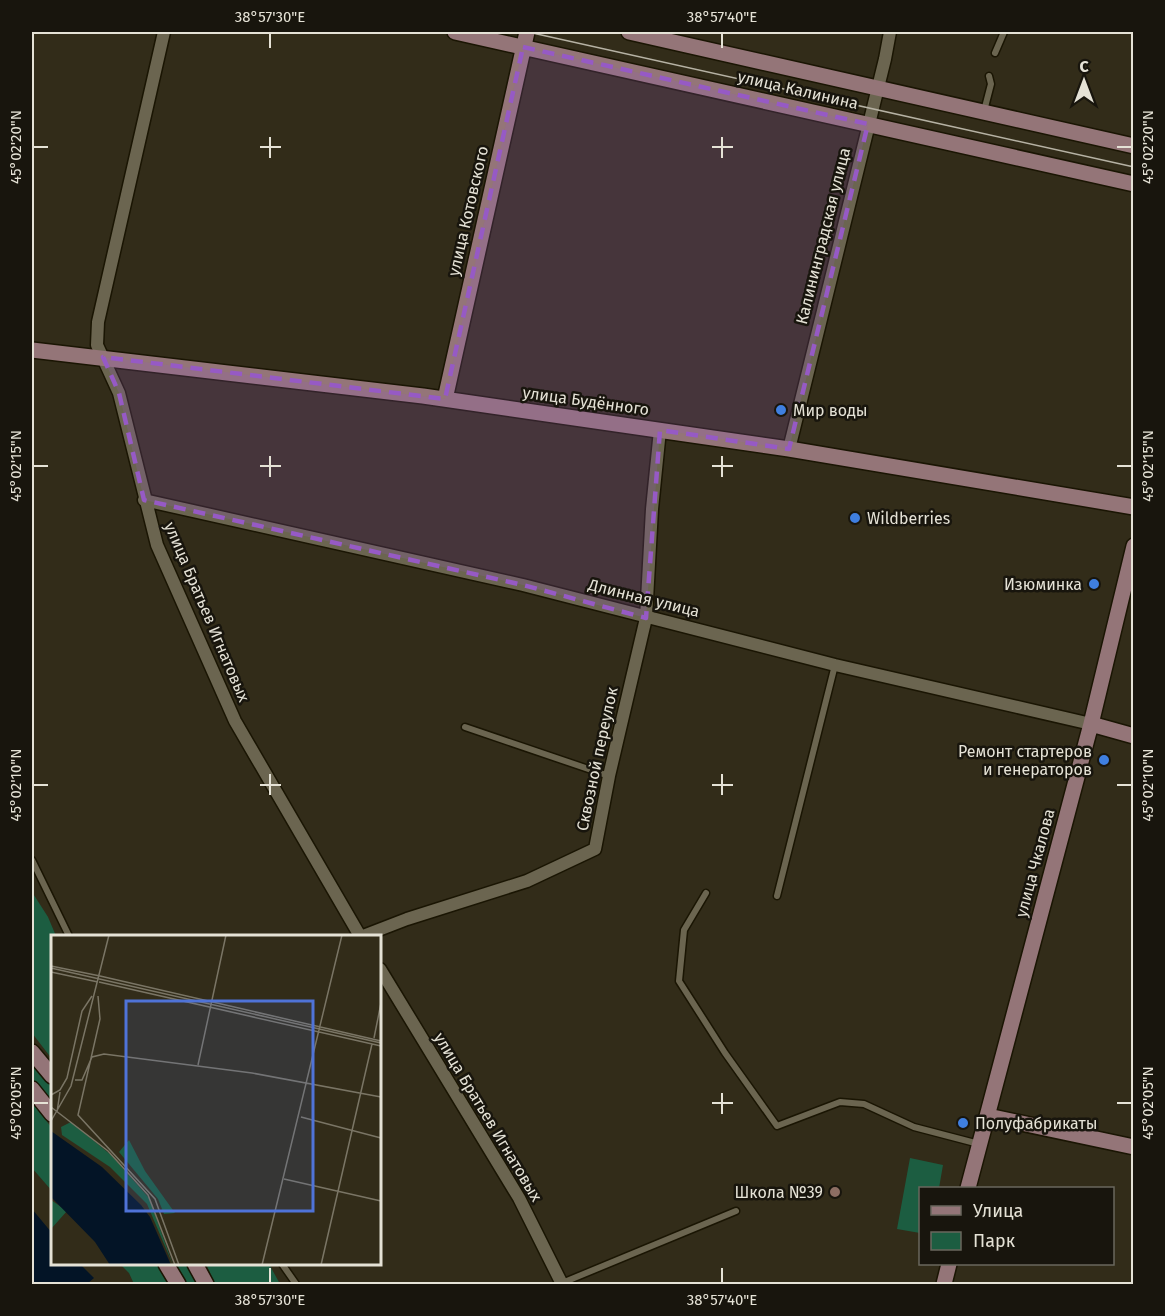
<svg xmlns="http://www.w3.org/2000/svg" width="1165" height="1316" font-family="'Fira Sans',sans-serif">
	<rect width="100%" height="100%" fill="#322c19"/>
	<path fill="#1c5d41" d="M32 892 48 917 56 936H52V1059L32 1033Z
		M32 1063 52 1088V1105L32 1081Z
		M32 1103 52 1128V1191L32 1168Z
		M910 1158 943 1165 939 1188H920V1233L897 1229Z
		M120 1264H157L169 1284H134L129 1273Z
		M175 1264H189L198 1284H187Z
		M206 1264H269L280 1284H215Z"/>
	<path fill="#031426" d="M32 1209 52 1233V1264H80L94 1278 87 1284H32Z"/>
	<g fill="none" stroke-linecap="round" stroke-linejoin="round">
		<defs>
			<path id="lane" d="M995 53 1004 32
				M984 111 991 84 989 76
				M465 727 609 776
				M32 860 69 936
				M706 893 684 930 679 981 725 1053 777 1126 840 1102 864 1104 914 1127 979 1144
				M777 896 835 665
				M282 1264 296 1284
				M562 1283 736 1211"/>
			<path id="street" d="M164 32 98 322 97 345 119 393 157 545 235 721 360 936
				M789 449 885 59 890 32
				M144 500 523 585 835 665 1091 724
				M363 936 407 919 527 881 595 849 609 776 646 618 652 509 660 430
				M380 969 519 1198 562 1284"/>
			<path id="secondary" d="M455 32 1134 184
				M629 32 1134 146
				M32 350 423 396 789 449 1134 507
				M445 399 527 32
				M1091 724 1134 736
				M32 1052 52 1076
				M32 1089 52 1114
				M988 1116 1134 1147
				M968 1188 1091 724 1134 546
				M166 1264 178 1284
				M195 1264 206 1284
				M944 1284 949 1264"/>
		</defs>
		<use href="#lane" stroke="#1a1503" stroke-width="9"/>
		<use href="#street" stroke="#1a1503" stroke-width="15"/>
		<use href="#secondary" stroke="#1a1503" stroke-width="18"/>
		<use href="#lane" stroke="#6b6550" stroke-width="6"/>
		<use href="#street" stroke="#6b6550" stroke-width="12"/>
		<use href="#secondary" stroke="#947578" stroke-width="15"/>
		<path stroke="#b6b2a4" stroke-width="1.5" d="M528 32 1134 167"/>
	</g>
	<path fill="#965ac5" fill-opacity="0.2" stroke="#965ac5" stroke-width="4.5" stroke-dasharray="12 8" stroke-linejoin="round" d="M523 47 868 124 789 449 660 430 646 618 523 585 144 500 119 393 103 357 445 399Z"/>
	<path fill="none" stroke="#e5e2d6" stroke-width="2" d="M270 33V48M722 33V48M270 137V158M722 137V158M33 147H48M260 147H281M712 147H733M1117 147H1132M270 456V477M722 456V477M33 466H48M260 466H281M712 466H733M1117 466H1132M270 774V795M722 774V795M33 785H48M260 785H281M712 785H733M1117 785H1132M722 1093V1114M33 1103H48M712 1103H733M1117 1103H1132M270 1268V1283M722 1268V1283"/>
	<g fill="#3f7fe0" stroke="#18150d" stroke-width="2">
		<circle cx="781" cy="410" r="6"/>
		<circle cx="855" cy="518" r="6"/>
		<circle cx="1094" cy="584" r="6"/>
		<circle cx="1104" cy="760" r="6"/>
		<circle cx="963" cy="1123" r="6"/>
	</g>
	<circle fill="#8d6e63" stroke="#18150d" stroke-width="2" cx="835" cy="1192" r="6"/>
	<g text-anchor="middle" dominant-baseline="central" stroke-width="5" stroke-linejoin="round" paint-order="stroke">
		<g font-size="16" fill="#e5e2d6" stroke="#18150d">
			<text transform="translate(798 90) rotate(13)">улица Калинина</text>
			<text transform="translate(468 211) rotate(-77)">улица Котовского</text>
			<text transform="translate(823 236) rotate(-76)">Калининградская улица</text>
			<text transform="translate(586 401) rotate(8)">улица Будённого</text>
			<text transform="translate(644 598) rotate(14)">Длинная улица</text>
			<text transform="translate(207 612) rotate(67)">улица Братьев Игнатовых</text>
			<text transform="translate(597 759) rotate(-78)">Сквозной переулок</text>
			<text transform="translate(1035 863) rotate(-75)">улица Чкалова</text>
			<text transform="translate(488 1117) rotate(59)">улица Братьев Игнатовых</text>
		</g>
		<g font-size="16" fill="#e5e2d6" stroke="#18150d" text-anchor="start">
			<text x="793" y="410">Мир воды</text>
			<text x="867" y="518">Wildberries</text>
			<text x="1082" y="584" text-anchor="end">Изюминка</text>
			<text x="1092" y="751" text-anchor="end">Ремонт стартеров<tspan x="1092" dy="18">и генераторов</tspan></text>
			<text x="975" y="1123">Полуфабрикаты</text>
			<text x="823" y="1192" text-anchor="end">Школа №39</text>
		</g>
	</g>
	<g transform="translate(51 935)">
		<rect width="330" height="330" fill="#322c19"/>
		<path d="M20 187 60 220 98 263 122 330 96 269 59 232 11 200 10 192ZM78 205 94 236 124 278 113 279 107 264 68 217ZM0 265 16 276 0 294Z" fill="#1c5d41"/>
		<path d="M0 196 51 232 90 270 99 282 120 330H59L44 307 0 262Z" fill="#031426"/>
		<path fill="none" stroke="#7a7565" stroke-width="1.5" d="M0 31 49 41M0 33 330 108M0 37 47 47M49 41 330 106M48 47 330 111M47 61 49 84 27 180 104 264 128 330M323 103 330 68M147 130 175 0M24 145H31L41 122 53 119 201 138 330 162M0 160 9 155 16 143 31 76 41 61M0 172 57 216 97 260 124 330M6 177 9 157M250 182 330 203M0 186 20 151 58 0M233 244 330 266M211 330 291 0M270 330 321 109"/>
		<path fill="#4f73d8" fill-opacity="0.15" stroke="#4f73d8" stroke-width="3" d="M75 66H262V276H75Z"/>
		<rect width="330" height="330" fill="none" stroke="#e5e2d6" stroke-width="3"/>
	</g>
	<rect width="1165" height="1316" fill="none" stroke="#18150d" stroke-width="66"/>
	<rect x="919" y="1187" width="195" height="78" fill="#18150d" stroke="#6a675d" stroke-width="1.5"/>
	<rect x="931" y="1206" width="30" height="9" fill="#947578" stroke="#6a675d" stroke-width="1.5"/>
	<text x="973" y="1217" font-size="18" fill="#e5e2d6">Улица</text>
	<rect x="931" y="1232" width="30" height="18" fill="#1c5d41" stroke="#6a675d" stroke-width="1.5"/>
	<text x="973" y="1247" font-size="18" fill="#e5e2d6">Парк</text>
	<g transform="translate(1084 81)" stroke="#18150d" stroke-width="4.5" paint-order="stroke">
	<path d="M0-4.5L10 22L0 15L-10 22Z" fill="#e5e2d6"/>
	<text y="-9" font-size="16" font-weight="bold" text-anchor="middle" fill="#e5e2d6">С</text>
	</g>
	<rect x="33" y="33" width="1099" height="1250" fill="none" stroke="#e5e2d6" stroke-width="2"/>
	<g font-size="15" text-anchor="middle" fill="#e5e2d6">
		<text x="270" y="22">38°57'30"E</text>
		<text x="722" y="22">38°57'40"E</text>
		<text transform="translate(16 147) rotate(-90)" y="5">45°02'20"N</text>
		<text transform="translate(1148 147) rotate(-90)" y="5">45°02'20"N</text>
		<text transform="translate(16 466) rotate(-90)" y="5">45°02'15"N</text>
		<text transform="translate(1148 466) rotate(-90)" y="5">45°02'15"N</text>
		<text transform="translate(16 785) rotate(-90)" y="5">45°02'10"N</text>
		<text transform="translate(1148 785) rotate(-90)" y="5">45°02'10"N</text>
		<text transform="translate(16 1103) rotate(-90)" y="5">45°02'05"N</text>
		<text transform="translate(1148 1103) rotate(-90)" y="5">45°02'05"N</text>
		<text x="270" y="1305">38°57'30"E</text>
		<text x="722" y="1305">38°57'40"E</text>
	</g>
</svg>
